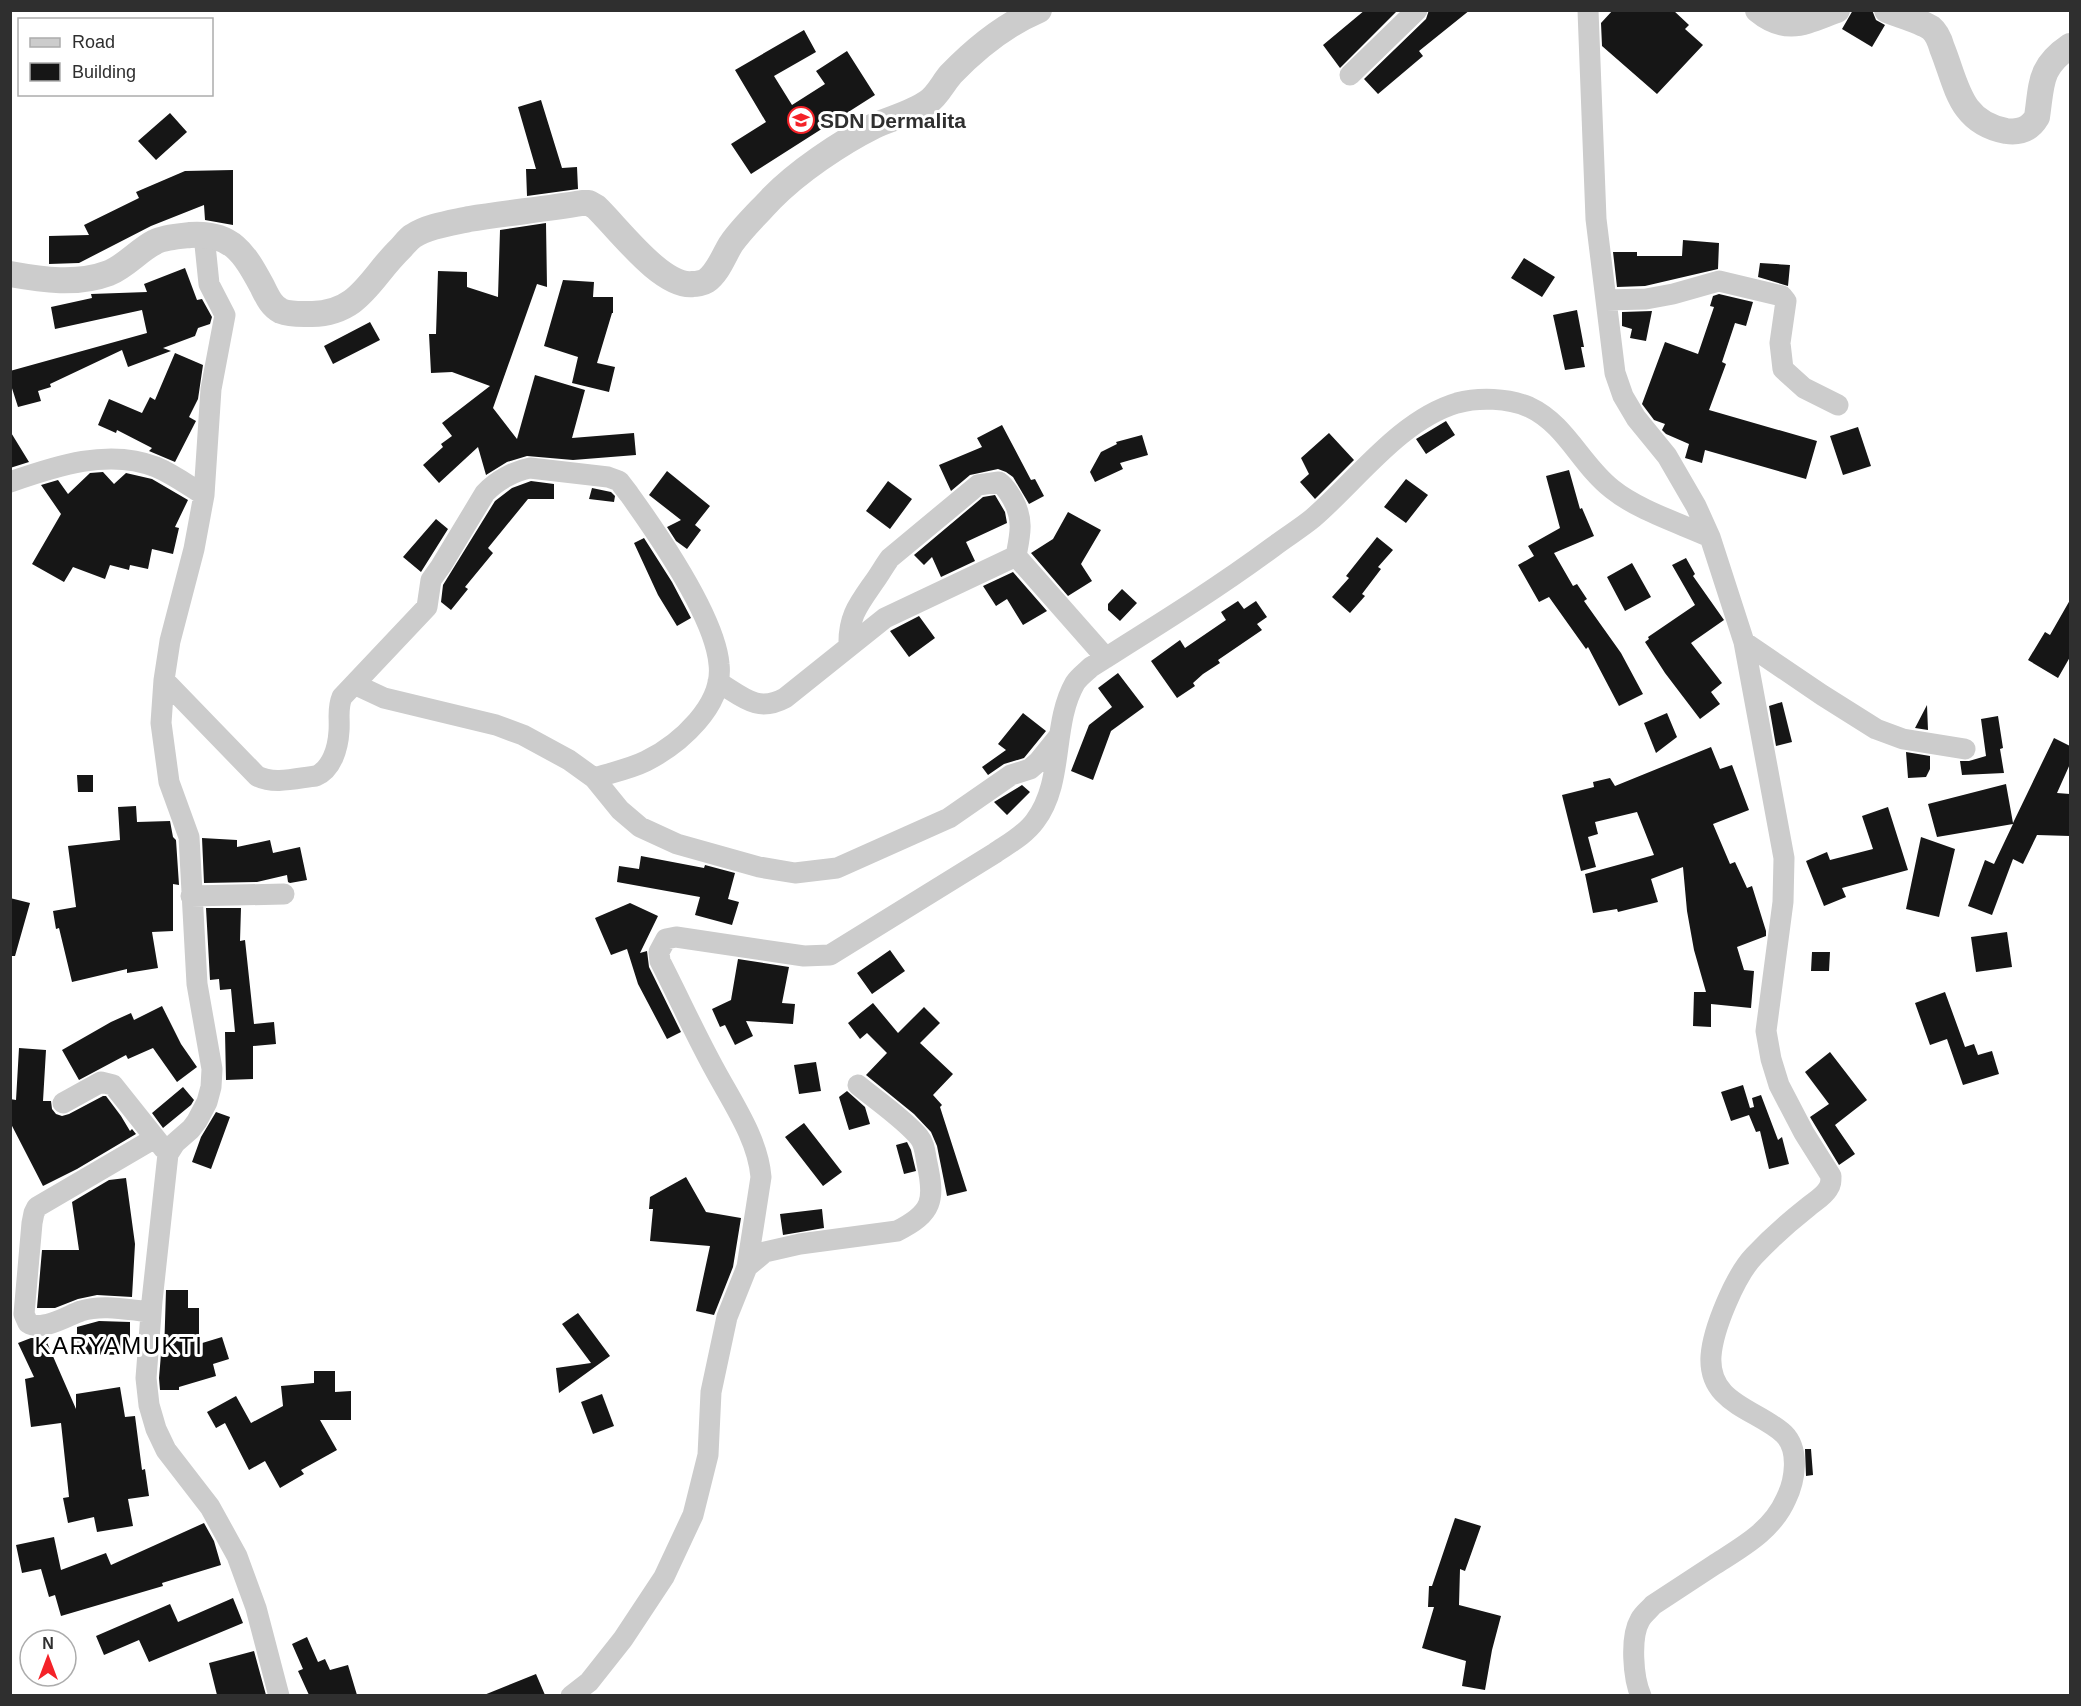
<svg xmlns="http://www.w3.org/2000/svg" width="2081" height="1706" font-family="Helvetica,sans-serif">
	<rect width="100%" height="100%" fill="#fff"/>
	<path fill="#161616" d="M1365 10H1398L1340 68 1323 45Z
		M1429 10H1470L1419 51 1423 56 1378 94 1364 79 1426 19Z
		M1613 10H1673L1689 25 1685 29 1703 45 1657 94 1602 46 1601 23Z
		M1853 10H1872L1876 20 1885 25 1872 47 1842 29Z
		M804 30 816 52 774 76 792 105 825 84 816 71 847 51 875 95 751 174 731 144 766 122 735 70Z
		M541 100 562 168 577 167 578 189 527 196 526 169H536L518 107Z
		M170 113 187 132 156 160 138 141Z
		M233 170V225L205 220 204 205 151 226 79 263 49 264V236L89 235 84 225 139 198 136 192 185 171Z
		M546 223 547 287 537 284 493 408 517 439 535 375 585 390 572 438 634 433 636 455 573 460 527 456 507 462 486 475 478 447 439 483 423 465 443 447 441 444 452 436 442 423 490 386 452 372 431 373 429 334H436L438 271 467 272V287L498 297 500 230Z
		M1683 240 1719 243 1718 269 1645 286 1617 287 1613 252H1637V256H1682Z
		M1524 258 1555 277 1542 297 1511 278Z
		M1760 263 1790 265 1788 286 1758 277Z
		M185 268 197 300 202 299 212 317 210 324 198 328 195 336 163 348 171 351 128 367 122 350 50 384 51 387 38 391 41 401 18 407 10 382V371L147 333 142 310 55 329 51 307 92 298 91 294 147 292 144 284Z
		M563 280 594 282 593 297H613V313H612L597 363 615 367 609 392 572 383 578 357 544 346Z
		M1719 294 1753 302 1746 326 1735 323 1722 362 1726 364 1709 410 1817 441 1806 479 1705 450 1702 463 1685 458 1689 444 1666 434 1662 430 1665 424 1654 420 1642 404 1665 342 1698 354 1714 307 1710 306 1713 296Z
		M1577 310 1584 347H1581L1585 367 1565 370 1553 315Z
		M1652 311 1646 341 1630 338 1632 329 1622 326V312Z
		M370 322 380 340 333 364 324 346Z
		M175 353 203 365 198 399 189 417 196 421 175 462 149 451 152 448 117 430 116 433 98 425 109 399 142 413 150 397 155 400Z
		M1446 421 1455 435 1426 454 1416 439Z
		M1002 425 1031 480 1035 479 1044 496 1029 504 1013 477 1006 472 998 469 970 475 951 491 939 465 982 447 977 438Z
		M1858 427 1871 466 1843 475 1830 436Z
		M10 431 29 462 10 468Z
		M1329 433 1354 460 1315 499 1300 482 1309 474 1301 458Z
		M1142 435 1148 455 1120 463 1123 469 1095 482 1090 472 1101 452 1117 444 1116 442Z
		M1569 470 1580 509 1582 508 1594 536 1554 553 1573 586 1577 584 1587 599 1584 601 1621 653 1643 694 1619 706 1588 647 1586 649 1549 597 1539 602 1518 565 1534 556 1528 546 1560 528 1546 476Z
		M667 471 710 506 695 525 701 530 687 549 676 541 667 527 681 520 649 495Z
		M103 472 114 484 126 473 152 479 188 500 175 527 179 528 173 554 152 549 148 569 130 565 129 570 110 565 105 579 73 567 64 582 32 564 61 514 41 485 58 480 68 494 90 473Z
		M1406 479 1428 495 1406 523 1384 507Z
		M531 481 554 484V499H528L488 548 493 553 465 587 468 589 451 610 441 602 443 585 495 501 512 488Z
		M888 481 912 499 890 529 866 511Z
		M592 488 611 492 615 496 614 502 589 499Z
		M995 495 1005 512 1007 523 966 542 975 561 941 577 932 557 924 565 914 555 983 497Z
		M1068 512 1101 530 1081 564 1092 581 1068 596 1031 553 1053 539Z
		M436 519 448 529 421 572 403 557Z
		M1377 537 1393 550 1378 567 1381 569 1362 594 1365 596 1350 613 1332 597 1349 578 1346 576Z
		M644 538 672 582 691 618 677 626 658 595 634 543Z
		M1686 558 1695 574 1693 576 1724 620 1691 643 1722 683 1711 692 1720 704 1700 719 1665 673 1645 642 1649 639 1648 637 1695 605 1672 565Z
		M1632 563 1651 597 1625 611 1607 577Z
		M1013 572 1047 611 1023 625 1007 599 996 606 983 586Z
		M1122 589 1137 603 1120 621 1108 610V604Z
		M2070 600V657L2058 678 2028 660 2045 632 2050 635Z
		M1238 601 1244 609 1256 601 1267 617 1257 624 1262 630 1218 660 1220 663 1203 674 1193 683 1195 686 1177 698 1151 661 1180 640 1185 648 1226 620 1221 612Z
		M919 616 935 638 909 657 890 631Z
		M1118 673 1144 707 1111 731 1093 780 1071 771 1089 725 1112 707 1098 688Z
		M1782 702 1792 742 1776 746 1769 706Z
		M1927 705 1928 730 1915 728Z
		M1023 713 1046 731 1024 758 1004 764 988 775 982 767 1006 750 998 744Z
		M1667 713 1677 737 1656 753 1644 723Z
		M1998 716 2003 748 2000 749 2004 773 1962 775 1960 761H1969L1986 756 1981 719Z
		M2054 738 2070 746V764L2057 793 2070 794V836L2037 835 2023 864 2013 859 1992 915 1968 906 1985 860 1994 864 2013 824 1937 837 1928 804 2006 784 2013 823Z
		M1711 747 1720 769 1732 765 1749 810 1713 824 1730 864 1735 862 1747 888 1752 886 1766 931V936L1737 947 1744 970 1754 971 1751 1008 1711 1004V1027L1693 1026 1694 992H1706L1694 950 1687 911 1683 867 1651 879 1658 902 1618 912 1617 909 1593 913 1585 874 1654 855 1637 812 1595 822 1598 834 1588 837 1596 867 1581 871 1562 795 1594 787 1593 782 1610 778 1615 786Z
		M1906 752 1930 756V769L1926 777 1908 778Z
		M77 775H93V792H78Z
		M1022 785 1030 792 1007 815 994 802Z
		M136 806 137 822 170 821 173 837 176 840 179 885 173 884V931L152 932 158 968 127 973V969L72 982 59 928 56 929 53 911 76 907 68 846 120 840 118 807Z
		M1888 807 1908 870 1842 888 1846 897 1824 906 1806 861 1827 852 1830 860 1873 849 1862 816Z
		M1921 837 1955 849 1939 917 1906 909Z
		M202 838 237 840V847L270 840 273 853 300 847 307 880 290 883 288 882 287 875 257 882 204 883Z
		M641 856 704 868 705 865 735 873 728 899 739 902 732 925 695 915 700 897 617 882 619 866 639 869Z
		M10 898 30 903 15 956H10Z
		M630 903 658 916 640 953 647 951 649 967 681 1032 667 1039 638 984 627 949 611 955 595 918Z
		M206 908H241L240 941 245 940 254 1024 274 1022 276 1044 253 1046V1079L226 1080 225 1032H235L231 989 220 990 219 979 210 980Z
		M2007 932 2012 967 1976 972 1971 937Z
		M890 950 905 971 872 994 857 973Z
		M1812 952H1830L1829 971H1811Z
		M738 959 789 967 782 1003 795 1004 793 1024 746 1021 753 1036 735 1045 725 1025 720 1027 712 1009 731 1000Z
		M1945 992 1965 1047 1974 1044 1978 1055 1992 1051 1999 1074 1963 1085 1947 1039 1930 1045 1915 1003Z
		M873 1003 898 1033 924 1007 940 1023 920 1043 953 1074 933 1095 942 1105 940 1107 967 1191 947 1196 937 1146 931 1132 914 1114 866 1075 887 1053 867 1033 860 1039 848 1023Z
		M162 1006 181 1044 197 1067 177 1082 153 1048 128 1059 126 1055 79 1080 62 1050 111 1022 131 1013 134 1020Z
		M19 1048 46 1050 43 1101H51L52 1109 56 1114 62 1116 69 1114 103 1096H106L121 1116 130 1131 132 1129 136 1134 77 1169 43 1186 10 1122V1099L16 1100Z
		M1830 1052 1867 1100 1835 1125 1855 1154 1839 1165 1810 1117 1829 1104 1805 1072Z
		M816 1062 821 1091 799 1094 794 1065Z
		M1743 1085 1750 1108 1754 1107 1752 1098 1761 1095 1778 1140 1782 1137 1789 1164 1769 1169 1760 1131 1756 1132 1749 1115 1731 1121 1721 1092Z
		M183 1087 194 1100 191 1105 163 1128 152 1113Z
		M847 1091 865 1107 870 1124 849 1130 839 1097Z
		M216 1112 230 1117 211 1169 192 1162 201 1137Z
		M804 1123 842 1172 823 1186 785 1137Z
		M907 1142 911 1150 916 1171 904 1174 896 1145Z
		M686 1177 706 1212 741 1218 733 1267 714 1315 696 1311 710 1246 650 1241 653 1209H649L650 1197Z
		M126 1178 135 1244 132 1297 97 1295 78 1299 55 1308H37L42 1250H79L72 1202 109 1180Z
		M822 1209 824 1228 783 1235 780 1214Z
		M166 1290H188V1308H199V1344L222 1337 229 1359 213 1364 216 1376 179 1387V1390H160L159 1378 161 1354H164Z
		M578 1313 610 1356 559 1393 556 1368 591 1363 562 1324Z
		M99 1321 130 1322V1355L77 1354V1327Z
		M31 1338H45L76 1409V1394L120 1387 125 1417 135 1416 142 1470 145 1469 149 1496 128 1499 133 1526 97 1532 94 1517 68 1523 63 1498 69 1497 61 1423 31 1427 25 1379 34 1377 18 1343Z
		M314 1371H335V1392L351 1391V1420H320L337 1450 301 1470 304 1474 280 1488 265 1461 249 1470 225 1423 216 1428 207 1412 236 1396 251 1423 283 1406 281 1386 314 1383Z
		M602 1394 614 1426 593 1434 581 1402Z
		M1805 1449H1811L1813 1475 1806 1476Z
		M1455 1518 1481 1526 1465 1571 1460 1569 1459 1605 1501 1616 1492 1650 1485 1690 1462 1686 1466 1661 1422 1648 1434 1607H1428L1429 1586H1432Z
		M204 1523 214 1541 221 1565 162 1583 163 1586 61 1616 55 1595 49 1597 41 1569 22 1573 16 1545 54 1537 61 1570 106 1553 111 1565Z
		M233 1598 243 1623 149 1662 139 1640 104 1655 96 1636 170 1604 178 1622Z
		M307 1637 318 1662 325 1659 330 1670 348 1665 357 1695H309L298 1671 303 1669 292 1644Z
		M254 1651 266 1695H217L209 1663Z
		M536 1674 545 1695H484Z"/>
	<g fill="none" stroke-linecap="round" stroke-linejoin="round">
		<path stroke="#ccc" stroke-width="21" d="M1588 10 1596 219 1615 373 1623 396 1636 418 1667 456 1696 506 1710 537 1744 642 1784 858 1783 902 1766 1031 1771 1059 1779 1085 1804 1133 1831 1176C1831 1181 1831 1185 1828 1189 1823 1197 1815 1201 1808 1207 1789 1222 1770 1239 1754 1256 1735 1276 1713 1329 1711 1356 1708 1404 1757 1409 1784 1434 1800 1450 1795 1481 1786 1499 1772 1531 1742 1547 1714 1565 1693 1579 1673 1592 1653 1605 1649 1610 1643 1614 1640 1620 1630 1637 1633 1678 1641 1696
			M1350 75 1417 10
			M204 235 209 284 225 315 211 389 204 495
			M1606 300 1646 299 1673 294 1719 281 1782 296 1786 301 1780 343 1783 369 1804 388 1838 405
			M10 482C56 466 109 448 156 467 173 474 189 486 204 495L194 549 170 641 164 680 161 723 169 782 189 837 197 984 212 1069 211 1087 207 1102 197 1121 191 1129 175 1143 168 1154 152 1301 146 1378 149 1405 156 1429 166 1450 210 1507 237 1556 256 1608 279 1696
			M1744 642 1822 695 1876 729 1903 739 1965 749
			M849 646C848 617 858 605 874 582 880 574 884 566 890 558L978 485 999 482C1006 487 1009 493 1013 500 1024 520 1020 535 1016 556
			M164 680 257 776C273 785 298 778 316 776 332 769 338 748 339 731 340 718 337 709 342 697L427 607 431 580 441 566 485 493C496 481 514 471 530 468L608 477 619 481 629 494C657 533 715 617 719 664 724 705 680 744 646 761 630 769 610 773 594 778
			M718 682C743 697 757 713 785 698L885 618 1016 556 1106 658
			M354 684 384 698 496 725 523 735 569 760 594 778 620 810 640 827 677 844 759 867 795 873 837 868 949 818 1011 775 1030 769 1038 762 1059 736
			M191 896 284 894
			M63 1103 101 1082 113 1085 164 1149
			M747 1267 765 1252 800 1244 897 1231C933 1213 935 1200 927 1163 925 1154 925 1144 919 1137 904 1119 876 1100 858 1085
			M151 1312C128 1310 103 1304 81 1311 67 1316 42 1332 28 1323L24 1314 32 1223 34 1213 37 1207 155 1138
			M571 1696 589 1682 623 1639 664 1577 693 1515 708 1455 711 1392 727 1317 747 1267 761 1177C758 1140 734 1105 716 1072 696 1036 679 998 660 961L659 952 666 939 676 937 804 956 830 955 995 853C1008 844 1025 835 1035 821 1065 781 1051 725 1075 683 1079 677 1086 672 1091 667 1153 628 1215 590 1273 547 1286 537 1301 528 1313 518 1357 480 1400 420 1457 403 1479 397 1508 398 1529 407 1566 424 1581 465 1612 489 1638 510 1679 523 1710 537"/>
		<path stroke="#ccc" stroke-width="26" d="M1758 10C1787 34 1806 21 1837 10
			M1887 10C1899 15 1921 21 1931 28 1936 32 1940 41 1942 48 1957 85 1959 122 2006 131 2020 133 2030 129 2037 117 2042 83 2039 67 2070 46
			M10 274C43 280 77 285 109 273 126 266 139 250 155 242 164 237 180 236 190 235 232 232 244 253 262 286 267 296 271 306 281 311 291 315 302 314 312 314 360 313 370 278 400 249 404 245 408 239 413 236 428 226 451 223 469 219 507 213 545 209 582 203H589L596 207C618 228 662 288 693 284 696 284 703 283 706 281 718 273 724 255 731 244 742 228 758 213 771 199 797 172 840 143 874 126 892 118 913 113 928 102 938 95 943 83 951 74 977 47 1004 25 1039 10"/>
	</g>
	<defs>
		<symbol id="school-ring" viewBox="-11 -11 22 22"><circle r="9.5" fill="#fff" stroke="#f42228" stroke-width="1.5"/><path d="M0-5L7-2L0 1L-7-2ZM-4 1L0 2.5L4 1V4Q0 6-4 4Z" fill="#f42228"/></symbol>
	</defs>
	<g fill-rule="evenodd">
		<use href="#school-ring" x="786" y="105" width="30" height="30"/>
	</g>
	<g text-anchor="middle" dominant-baseline="central" stroke-width="6" stroke-linejoin="round" paint-order="stroke">
		<g font-size="21" font-weight="bold" fill="#2f2f2f" stroke="#fff" text-anchor="start">
			<text x="820" y="120">SDN Dermalita</text>
		</g>
		<g font-size="24" letter-spacing="1.5" fill="#000" stroke="#fff">
			<text x="119" y="1345">KARYAMUKTI</text>
		</g>
	</g>
	<rect width="2081" height="1706" fill="none" stroke="#2f2f2f" stroke-width="24"/>
	<rect x="18" y="18" width="195" height="78" fill="#ffffff" stroke="#acacac" stroke-width="1.5"/>
	<rect x="30" y="38" width="30" height="9" fill="#cccccc" stroke="#acacac" stroke-width="1.5"/>
	<text x="72" y="48" font-size="18" fill="#2f2f2f">Road</text>
	<rect x="30" y="63" width="30" height="18" fill="#161616" stroke="#acacac" stroke-width="1.5"/>
	<text x="72" y="78" font-size="18" fill="#2f2f2f">Building</text>
	<g transform="translate(48 1658)"><circle r="28" fill="#ffffff" stroke="#acacac" stroke-width="1.5"/>
	<path d="M0-4.5L10 22L0 15L-10 22Z" fill="#f42228"/>
	<text y="-9" font-size="16" font-weight="bold" text-anchor="middle" fill="#2f2f2f">N</text>
	</g>
</svg>
